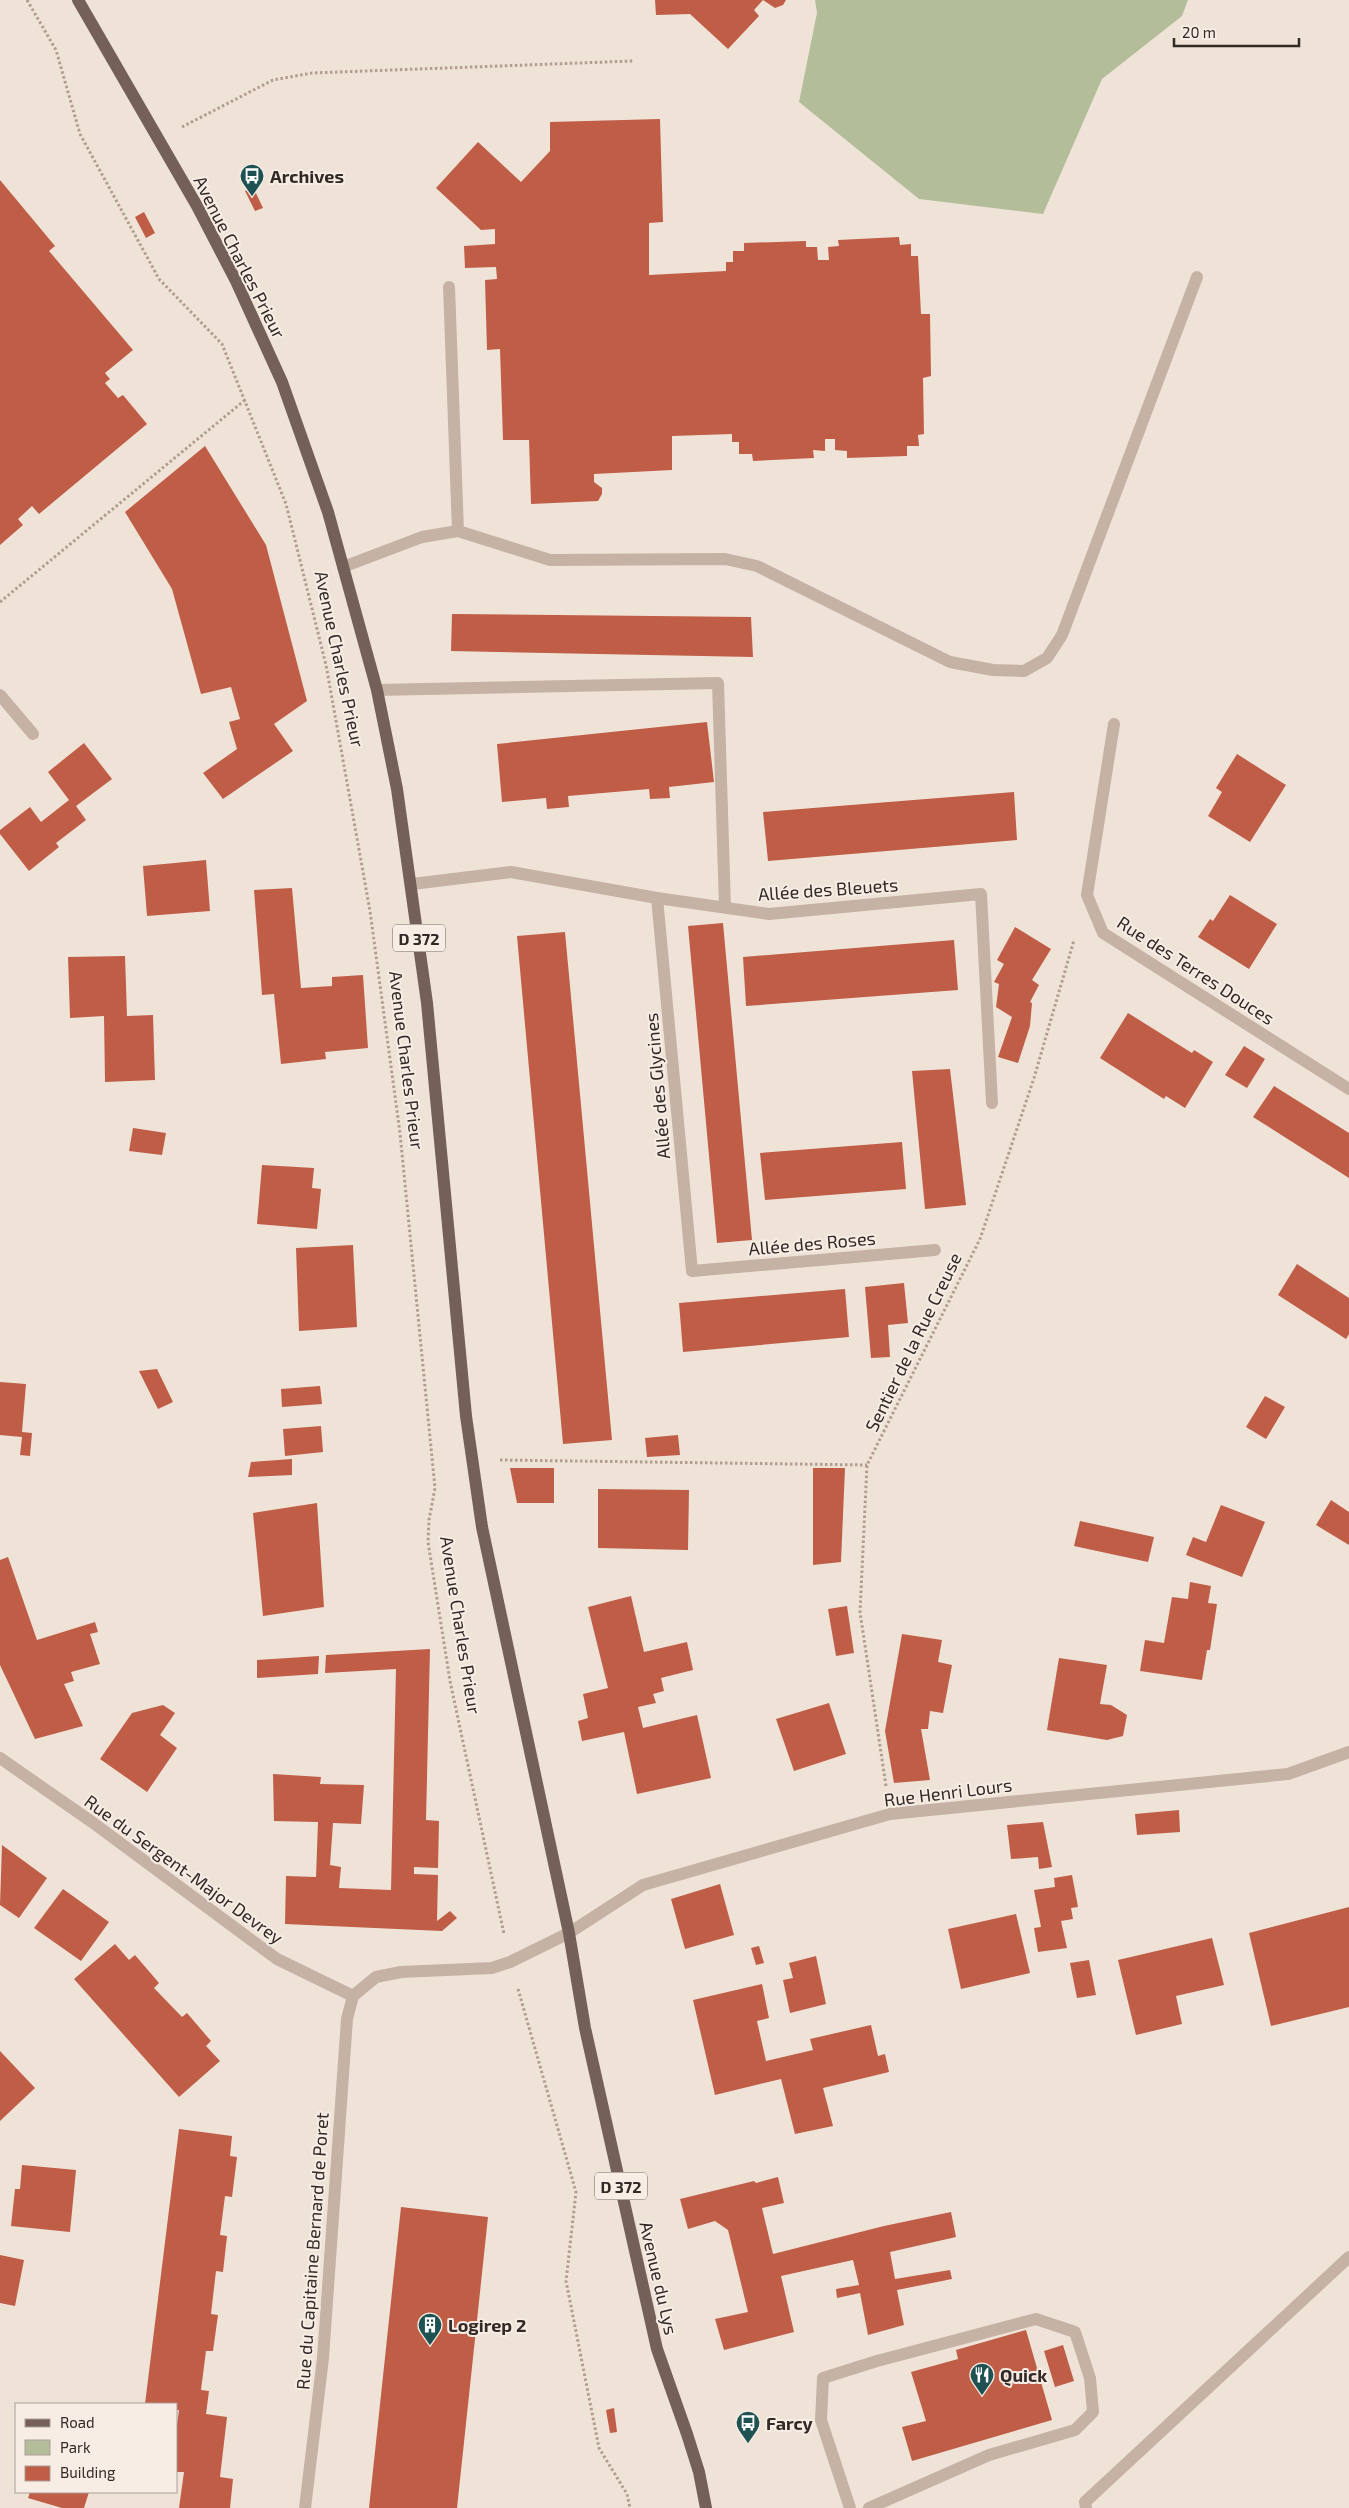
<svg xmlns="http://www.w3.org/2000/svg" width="1349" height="2508" font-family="'Exo 2',sans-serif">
	<rect width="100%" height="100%" fill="#efe3d8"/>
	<path fill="#b3bd9a" d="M815 0H1188L1182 16 1102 79 1043 214 919 199 799 102 817 13Z"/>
	<path fill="#bf5d47" d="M655 0H786L783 5 775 8 763 0 754 10 759 16 728 49 690 14 656 15Z
		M660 119 663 222 649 223V275L726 271V262H733V251H744V243L806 241V247H817L818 260H829L828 247 839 246 838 240 899 237 900 245 911 244V256H918L921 314H930L931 376 923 378 924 434 918 435 919 446H907V456L847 458V451L835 450V439H825V451L813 450 814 458 753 461 752 454H739V442H732V434L672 436V470L594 474V482L602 488V494L598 501 531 504 529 440H503L500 349 487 350 485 280 497 279 496 267 465 268 464 246 495 244V229L481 230 436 188 478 142 521 182 550 151V122Z
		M0 180 55 246 49 251 133 350 105 373 110 379 105 383 118 398 123 395 147 424 39 514 32 506 18 519 23 525 0 545Z
		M253 187 263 208 255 211 245 191Z
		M144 212 155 233 146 238 135 217Z
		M205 446 266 545 307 701 274 724 293 751 223 799 203 773 237 749 229 722 240 719 231 687 201 694 172 589 125 512Z
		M452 614 751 617 753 657 451 651Z
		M707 722 714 782 669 787 670 798 650 799 649 789 568 796 569 807 547 809 546 798 502 802 497 744Z
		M84 743 112 779 76 806 86 820 56 843 59 847 29 871 0 834V830L30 807 41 822 69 800 48 772Z
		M1237 754 1286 785 1250 842 1208 816 1222 792 1216 788Z
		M1014 792 1017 840 768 861 763 812Z
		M206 860 210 911 147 916 143 866Z
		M292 888 301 988 332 986V977L363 975 368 1048 325 1052 326 1059 281 1064 274 994 262 995 254 890Z
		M1230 895 1277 924 1249 969 1198 937 1210 919 1213 921Z
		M723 923 752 1240 717 1243 688 926Z
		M1015 927 1051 949 1032 980 1039 985 1030 1002 1032 1003 1030 1026 1018 1063 998 1057 1012 1017 996 1007 999 984 994 982 1004 964 997 960Z
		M565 932 612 1440 563 1444 517 936Z
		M954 940 958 990 746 1006 743 957Z
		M125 956 127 1016 153 1015 155 1080 105 1082 104 1016 70 1018 68 957Z
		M1128 1013 1192 1053 1194 1050 1213 1062 1185 1108 1166 1096 1164 1099 1100 1058Z
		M1244 1046 1265 1059 1247 1088 1225 1075Z
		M950 1069 966 1205 925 1209 912 1071Z
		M1274 1086 1349 1133V1178L1253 1117Z
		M133 1128 166 1133 162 1155 129 1151Z
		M902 1142 906 1189 765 1200 760 1153Z
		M262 1165 314 1168 312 1188 321 1189 317 1229 257 1224Z
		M353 1245 357 1327 299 1331 296 1248Z
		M1297 1264 1349 1298V1334L1346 1339 1278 1295Z
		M904 1283 908 1323 888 1325 890 1357 871 1358 865 1287Z
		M845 1289 849 1337 683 1352 679 1303Z
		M157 1369 173 1402 158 1409 139 1371Z
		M0 1382 26 1384 22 1432 32 1433 30 1456 20 1455 22 1437 0 1435Z
		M320 1386 322 1404 282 1407 281 1389Z
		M1265 1396 1285 1407 1266 1439 1246 1427Z
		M321 1426 323 1452 285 1456 283 1429Z
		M678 1435 680 1455 647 1457 645 1438Z
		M292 1459V1475L248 1477 251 1462Z
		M510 1468H554V1503H517Z
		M813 1468H845L841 1562 813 1565Z
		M598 1489 689 1490 688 1550 598 1548Z
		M1331 1500 1349 1512V1545L1316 1525Z
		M317 1503 324 1607 263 1616 253 1513Z
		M1221 1505 1265 1522 1242 1577 1186 1555 1193 1537 1206 1542Z
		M1080 1521 1154 1537 1148 1562 1074 1546Z
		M8 1557 37 1640 95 1622 98 1632 90 1634 100 1664 71 1672 74 1681 64 1684 83 1726 35 1739 0 1665V1560Z
		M1190 1582 1211 1586 1208 1603 1217 1604 1210 1650H1207L1202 1680 1140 1671 1145 1640 1164 1643 1172 1597 1188 1599Z
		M631 1596 644 1652 687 1642 693 1670 661 1678 664 1691 653 1694 656 1703 638 1707 643 1728 697 1715 711 1778 637 1794 624 1732 582 1741 578 1721 588 1718 583 1694 608 1688 588 1607Z
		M847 1606 854 1653 836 1656 828 1609Z
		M902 1634 942 1640 938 1662 952 1665 943 1713 930 1711 928 1729H921L930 1780 894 1783 885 1731Z
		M430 1649 426 1820 439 1821 438 1868 414 1867V1874L438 1875 437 1921 450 1911 457 1918 442 1931 285 1924 286 1876 316 1877 318 1822 274 1821 273 1774 321 1777 320 1784 364 1785 361 1824 333 1823 330 1865 341 1867 339 1888 391 1890 396 1669 325 1673 326 1655Z
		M319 1656 318 1674 257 1678V1660Z
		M1059 1658 1107 1665 1100 1704 1111 1705 1127 1715 1123 1736 1107 1740 1047 1730Z
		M829 1703 846 1754 794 1771 776 1719Z
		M163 1705 175 1713 160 1735 177 1748 147 1792 100 1759 132 1713Z
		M1179 1810 1180 1832 1137 1835 1135 1814Z
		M1043 1822 1052 1867 1039 1869 1038 1857 1011 1859 1007 1825Z
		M2 1845 47 1878 19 1918 0 1905Z
		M1072 1875 1078 1907 1071 1908 1073 1919 1061 1921 1067 1948 1038 1952 1034 1928 1041 1927 1034 1890 1055 1887 1054 1878Z
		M720 1884 734 1935 685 1949 671 1899Z
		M63 1889 109 1922 81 1961 34 1928Z
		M1349 1907V2007L1271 2026 1249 1933Z
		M1016 1914 1030 1973 961 1989 948 1929Z
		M1212 1938 1224 1985 1176 1996 1182 2024 1136 2035 1118 1960Z
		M115 1944 129 1960 135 1955 159 1983 154 1988 182 2017 187 2013 211 2041 206 2046 220 2061 179 2097 74 1979Z
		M759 1946 764 1963 756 1965 751 1948Z
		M816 1956 826 2004 790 2013 783 1980 793 1978 789 1963Z
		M1089 1960 1096 1995 1077 1998 1070 1963Z
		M762 1984 769 2018 757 2021 766 2061 813 2050 810 2039 871 2025 878 2056 885 2054 889 2072 823 2088 833 2126 795 2134 781 2079 715 2095 693 2000Z
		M0 2051 35 2088 0 2121Z
		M179 2129 232 2136 230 2156 237 2157 232 2197 225 2196 220 2235 227 2236 223 2272 216 2271 211 2314 218 2315 213 2351H206L201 2390 209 2391 206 2414 227 2417 220 2477 233 2479 230 2508H179L184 2472H176V2432L179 2410H176V2404H145Z
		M22 2165 76 2170 70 2232 11 2226 15 2189H20Z
		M778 2177 784 2203 762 2208 773 2254 884 2226 951 2212 956 2237 890 2252 895 2279 950 2270 952 2279 897 2290 904 2325 868 2335 860 2293 837 2298 836 2289 859 2285 853 2260 781 2276 794 2332 724 2350 715 2319 748 2312 728 2230 715 2221 688 2229 680 2199 754 2181 756 2183Z
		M401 2207 488 2217 457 2508H369Z
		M0 2255 24 2260 15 2306 0 2303Z
		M1026 2330 1052 2420 912 2461 902 2427 926 2421 911 2372 958 2359 956 2350Z
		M1063 2345 1074 2381 1055 2387 1044 2351Z
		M614 2408 617 2432 610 2433 606 2410Z
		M30 2492H89L84 2508H62L28 2498Z"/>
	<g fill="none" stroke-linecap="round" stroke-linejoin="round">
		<path stroke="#b29c90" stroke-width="3" stroke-dasharray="2.5 2.5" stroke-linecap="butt" d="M27 0 56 50 80 134 159 279 222 344 286 504 326 665 370 911 400 1133 435 1488 429 1520 428 1542 450 1681 504 1934
			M182 127 273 80 312 73 633 61
			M0 602 245 400
			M500 1460 867 1465
			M886 1786 860 1612 867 1465 980 1239 1034 1078 1074 940
			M518 1989 576 2192 566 2281 599 2448 627 2494 630 2508"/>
		<path stroke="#c6b2a5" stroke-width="12" d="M449 287 458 531
			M343 567 422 537 458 531 550 560 725 559 757 566 950 662 993 670 1024 671 1047 658 1062 635 1197 277
			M377 690 718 683 725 907
			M412 884 511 872 657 898 769 914 981 894 992 1103
			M657 898 692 1271
			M850 2508 821 2420 823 2378 877 2361 1036 2319 1075 2332 1090 2378 1093 2412 1075 2430 989 2455 869 2508
			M1086 2508 1085 2502 1349 2257"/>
		<path stroke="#c6b2a5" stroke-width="12" d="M0 695 33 734
			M1114 724 1087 895 1103 933 1349 1089
			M692 1271 935 1250
			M0 1758 92 1822 277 1959 353 1996
			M353 1996 376 1977 401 1972 492 1968 510 1962 569 1933 643 1885 890 1814 1288 1774 1349 1752
			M305 2508 323 2358 347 2019 353 1996"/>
		<path stroke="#746058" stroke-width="12" d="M78 0 197 206 236 281 282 382 328 512 377 690 397 789 427 1003 466 1416 482 1527 569 1933 585 2028 657 2349 687 2434 699 2472 706 2508"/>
	</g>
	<defs>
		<symbol id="bus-pin" viewBox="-11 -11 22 30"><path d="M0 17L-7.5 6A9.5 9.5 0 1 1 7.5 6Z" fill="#1e5151" stroke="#f7ede4"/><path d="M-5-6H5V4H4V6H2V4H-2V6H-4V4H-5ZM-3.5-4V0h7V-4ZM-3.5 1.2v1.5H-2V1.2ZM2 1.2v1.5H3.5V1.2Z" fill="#fff"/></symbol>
		<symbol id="building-pin" viewBox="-11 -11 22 30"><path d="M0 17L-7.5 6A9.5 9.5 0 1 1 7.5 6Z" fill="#1e5151" stroke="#f7ede4"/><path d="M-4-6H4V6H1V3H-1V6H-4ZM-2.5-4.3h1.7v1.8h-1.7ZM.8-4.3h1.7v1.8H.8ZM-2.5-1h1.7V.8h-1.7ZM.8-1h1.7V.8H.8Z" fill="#fff"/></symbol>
		<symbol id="restaurant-pin" viewBox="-11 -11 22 30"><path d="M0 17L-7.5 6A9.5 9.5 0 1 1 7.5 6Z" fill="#1e5151" stroke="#f7ede4"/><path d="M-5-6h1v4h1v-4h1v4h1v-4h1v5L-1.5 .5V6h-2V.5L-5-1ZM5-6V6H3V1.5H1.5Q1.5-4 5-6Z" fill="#fff"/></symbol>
	</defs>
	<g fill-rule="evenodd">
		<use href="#bus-pin" x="238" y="162" width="28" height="38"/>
		<use href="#building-pin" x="416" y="2311" width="28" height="38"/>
		<use href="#restaurant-pin" x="968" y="2361" width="28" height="38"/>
		<use href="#bus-pin" x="734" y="2409" width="28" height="38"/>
	</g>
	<g text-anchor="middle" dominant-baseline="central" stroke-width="4" stroke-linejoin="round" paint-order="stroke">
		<g fill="#f7ede4" stroke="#6e645f" stroke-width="1">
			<rect x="393" y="924.5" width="52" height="27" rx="4"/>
			<rect x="595" y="2172.5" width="52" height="27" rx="4"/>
		</g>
		<g font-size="16" font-weight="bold" fill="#332926">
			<text x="419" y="938">D 372</text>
			<text x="621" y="2186">D 372</text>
		</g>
		<g font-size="18" font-weight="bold" fill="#332926" stroke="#f7ede4" text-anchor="start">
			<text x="270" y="176">Archives</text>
			<text x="448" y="2325">Logirep 2</text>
			<text x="1000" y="2375">Quick</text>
			<text x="766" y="2423">Farcy</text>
		</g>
		<g font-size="18" fill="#332926" stroke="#f7ede4">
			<text transform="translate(240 257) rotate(63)">Avenue Charles Prieur</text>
			<text transform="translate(340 659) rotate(78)">Avenue Charles Prieur</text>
			<text transform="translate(828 889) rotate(-4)">Allée des Bleuets</text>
			<text transform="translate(1196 970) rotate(33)">Rue des Terres Douces</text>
			<text transform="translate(407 1060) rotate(83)">Avenue Charles Prieur</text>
			<text transform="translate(657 1086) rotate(-95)">Allée des Glycines</text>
			<text transform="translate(812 1243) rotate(-5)">Allée des Roses</text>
			<text transform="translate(913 1342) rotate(-64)">Sentier de la Rue Creuse</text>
			<text transform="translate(461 1625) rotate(81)">Avenue Charles Prieur</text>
			<text transform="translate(948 1792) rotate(-7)">Rue Henri Lours</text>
			<text transform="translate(184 1869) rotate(36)">Rue du Sergent-Major Devrey</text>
			<text transform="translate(312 2251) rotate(-86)">Rue du Capitaine Bernard de Poret</text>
			<text transform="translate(659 2278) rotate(77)">Avenue du Lys</text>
		</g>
	</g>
	<rect x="15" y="2403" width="162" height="90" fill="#f7ede4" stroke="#a99f98"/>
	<rect x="25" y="2419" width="25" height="8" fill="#746058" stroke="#a99f98"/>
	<text x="60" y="2428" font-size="15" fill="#332926">Road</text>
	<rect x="25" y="2440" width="25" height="15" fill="#b3bd9a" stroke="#a99f98"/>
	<text x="60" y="2453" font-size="15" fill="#332926">Park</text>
	<rect x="25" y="2466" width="25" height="15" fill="#bf5d47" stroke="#a99f98"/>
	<text x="60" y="2478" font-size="15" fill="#332926">Building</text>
	<path d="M1174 38v8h125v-8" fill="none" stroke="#332926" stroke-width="2.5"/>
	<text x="1182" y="38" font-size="15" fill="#332926" stroke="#f7ede4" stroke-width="4" paint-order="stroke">20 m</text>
</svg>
